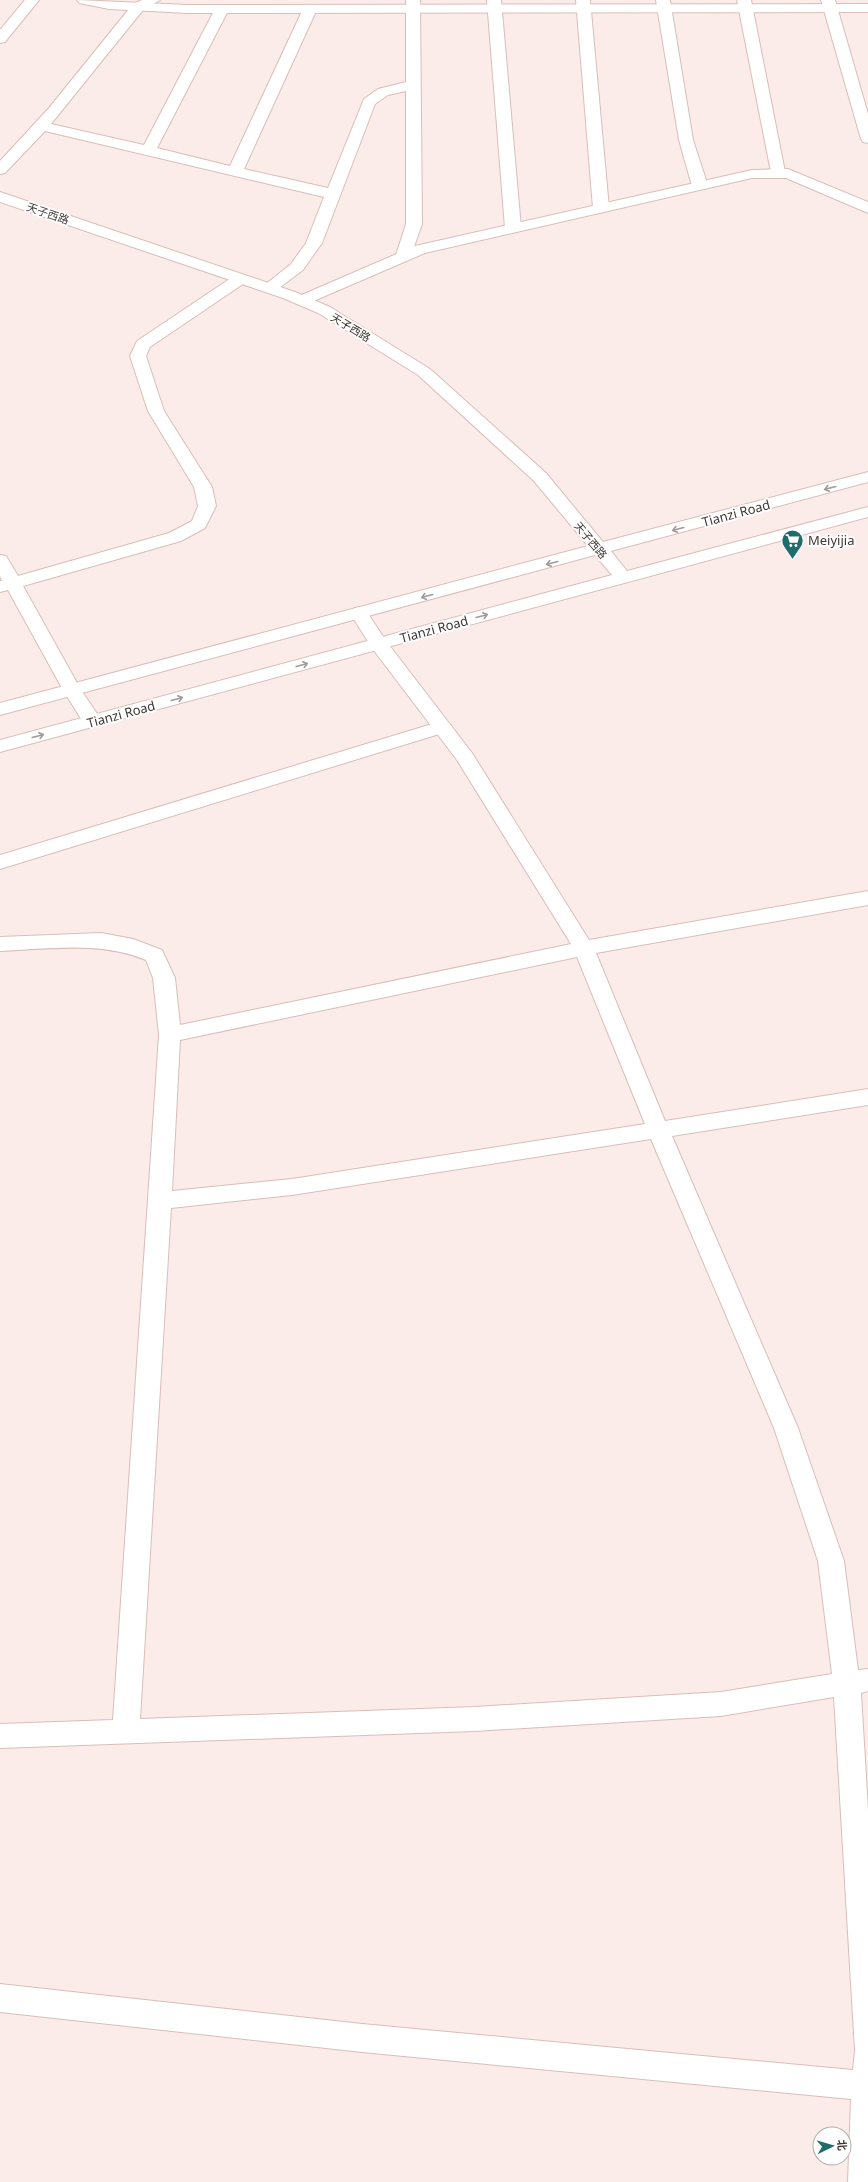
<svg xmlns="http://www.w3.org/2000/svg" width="868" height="2182" font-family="'Noto Sans','Noto Sans SC',sans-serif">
	<rect width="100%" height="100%" fill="#fcece9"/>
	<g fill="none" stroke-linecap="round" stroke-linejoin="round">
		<defs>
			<path id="service" d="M142 0H160L143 10 51 124 144 145 215 9 222 5 229 9 157 148 230 166 303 9 310 5 317 9 244 169 328 188 364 99 378 89 406 82V0H420L422 224 410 258H398L396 255 406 224V91L388 95 375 104 322 243 303 270 275 291H263L261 288 291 264 306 243 324 197 45 131 5 173 0 174V161L49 108 133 4Z
				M487 0H501L521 228 518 231H508L505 228Z
				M576 0H590L609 208 606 211H596L593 208Z
				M656 0H670L693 140 708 186 705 189H695L692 186 679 140Z
				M737 0H751L785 172 783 175H773L771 172Z
				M821 0H835L868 114V143L863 142 861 139Z
				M240 274 246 276 248 279 246 282 150 347 146 356 164 411 212 487 216 506 205 528 181 541 23 586 81 690 102 721 99 725 92 727 85 725 63 690 8 590 0 592V581H2L0 576V555L6 556 18 576 169 533 192 521 198 506 194 487 148 411 130 356 137 341 234 276Z
				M442 721 449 723 452 727 449 731 0 869V855Z"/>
			<path id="minor" d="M77 0 188 5 868 4V12L188 13 109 9 79 3Z
				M788 169 868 202V213L786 178H752L425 253 309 303H297L295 300 297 297 415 246 752 170Z
				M359 607 365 609 386 641 472 753 589 940 868 891V905L596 953 665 1121 868 1089V1105L672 1136 798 1428 844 1561 858 1670 868 1669V1691L861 1693 868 1810V2182H848L851 2099 362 2052 0 2012V1984L362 2024 853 2070 855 2051 834 1697 721 1716 475 1731 0 1748V1724L113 1720 159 1035 153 978 146 960C100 941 49 949 0 951V937L101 933 133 939 162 950 175 978 180 1025 571 944 457 760 372 648 350 613 353 609ZM577 957 645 1124 292 1179 172 1191 180 1040ZM651 1139 774 1428 818 1561 832 1674 721 1692 475 1707 140 1719 171 1208 292 1195Z"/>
			<path id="tertiary" d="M25 0H39L5 42 0 43V30Z
				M0 192 295 292 330 307 430 369 546 473 603 542 868 472V482L611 551 627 571 868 507V517L0 752V740L612 575 595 555 0 715V703L588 546 534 481 418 375 318 313 283 298 0 202Z"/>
		</defs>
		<use href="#service" stroke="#d8beb8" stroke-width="2"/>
		<use href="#minor" stroke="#d8beb8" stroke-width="2"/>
		<use href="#tertiary" stroke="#d8beb8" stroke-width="2"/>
		<use href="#service" fill="#fff" fill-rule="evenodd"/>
		<use href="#minor" fill="#fff" fill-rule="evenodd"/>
		<use href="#tertiary" fill="#fff" fill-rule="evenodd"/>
	</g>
	<defs><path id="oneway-shaft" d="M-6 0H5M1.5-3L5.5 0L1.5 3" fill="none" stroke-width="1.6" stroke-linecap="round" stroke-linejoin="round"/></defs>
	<g stroke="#a09b9a">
		<use href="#oneway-shaft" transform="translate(830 488) rotate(165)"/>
		<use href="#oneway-shaft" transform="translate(678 529) rotate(165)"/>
		<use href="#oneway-shaft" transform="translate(552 563) rotate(165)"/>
		<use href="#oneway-shaft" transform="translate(427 596) rotate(165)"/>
		<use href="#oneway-shaft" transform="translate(482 616) rotate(-15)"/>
		<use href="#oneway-shaft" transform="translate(302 665) rotate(-15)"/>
		<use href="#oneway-shaft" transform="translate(177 699) rotate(-15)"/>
		<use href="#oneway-shaft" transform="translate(38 736) rotate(-15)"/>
	</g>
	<defs>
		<symbol id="supermarket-pin" viewBox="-11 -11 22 30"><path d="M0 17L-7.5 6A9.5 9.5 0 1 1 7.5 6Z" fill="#206c6b" stroke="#fefefe"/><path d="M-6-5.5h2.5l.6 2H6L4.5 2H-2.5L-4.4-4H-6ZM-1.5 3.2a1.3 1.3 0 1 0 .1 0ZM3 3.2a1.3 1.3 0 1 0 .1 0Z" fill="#fff"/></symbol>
	</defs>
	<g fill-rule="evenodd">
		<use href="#supermarket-pin" x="780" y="528" width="25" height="34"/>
	</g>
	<g text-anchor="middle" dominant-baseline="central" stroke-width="4" stroke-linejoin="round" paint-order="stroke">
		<g font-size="11" fill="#413734" stroke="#fefefe">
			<text transform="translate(48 213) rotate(19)">天子西路</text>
			<text transform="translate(351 327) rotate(31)">天子西路</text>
			<text transform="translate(591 540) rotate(50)">天子西路</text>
		</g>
		<g font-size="13" fill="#413734" stroke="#fefefe">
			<text transform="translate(736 513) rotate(-15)">Tianzi Road</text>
			<text transform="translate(434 629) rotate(-15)">Tianzi Road</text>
			<text transform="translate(121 714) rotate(-15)">Tianzi Road</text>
		</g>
		<g font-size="13" fill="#413734" stroke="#fefefe" text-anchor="start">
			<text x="808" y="540">Meiyijia</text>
		</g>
	</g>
	<g transform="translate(832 2146) rotate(85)"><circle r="19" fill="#fefefe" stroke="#b2aead"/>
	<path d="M0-3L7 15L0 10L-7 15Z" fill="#206c6b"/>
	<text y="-6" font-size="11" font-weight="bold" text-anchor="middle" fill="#413734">北</text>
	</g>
</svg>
